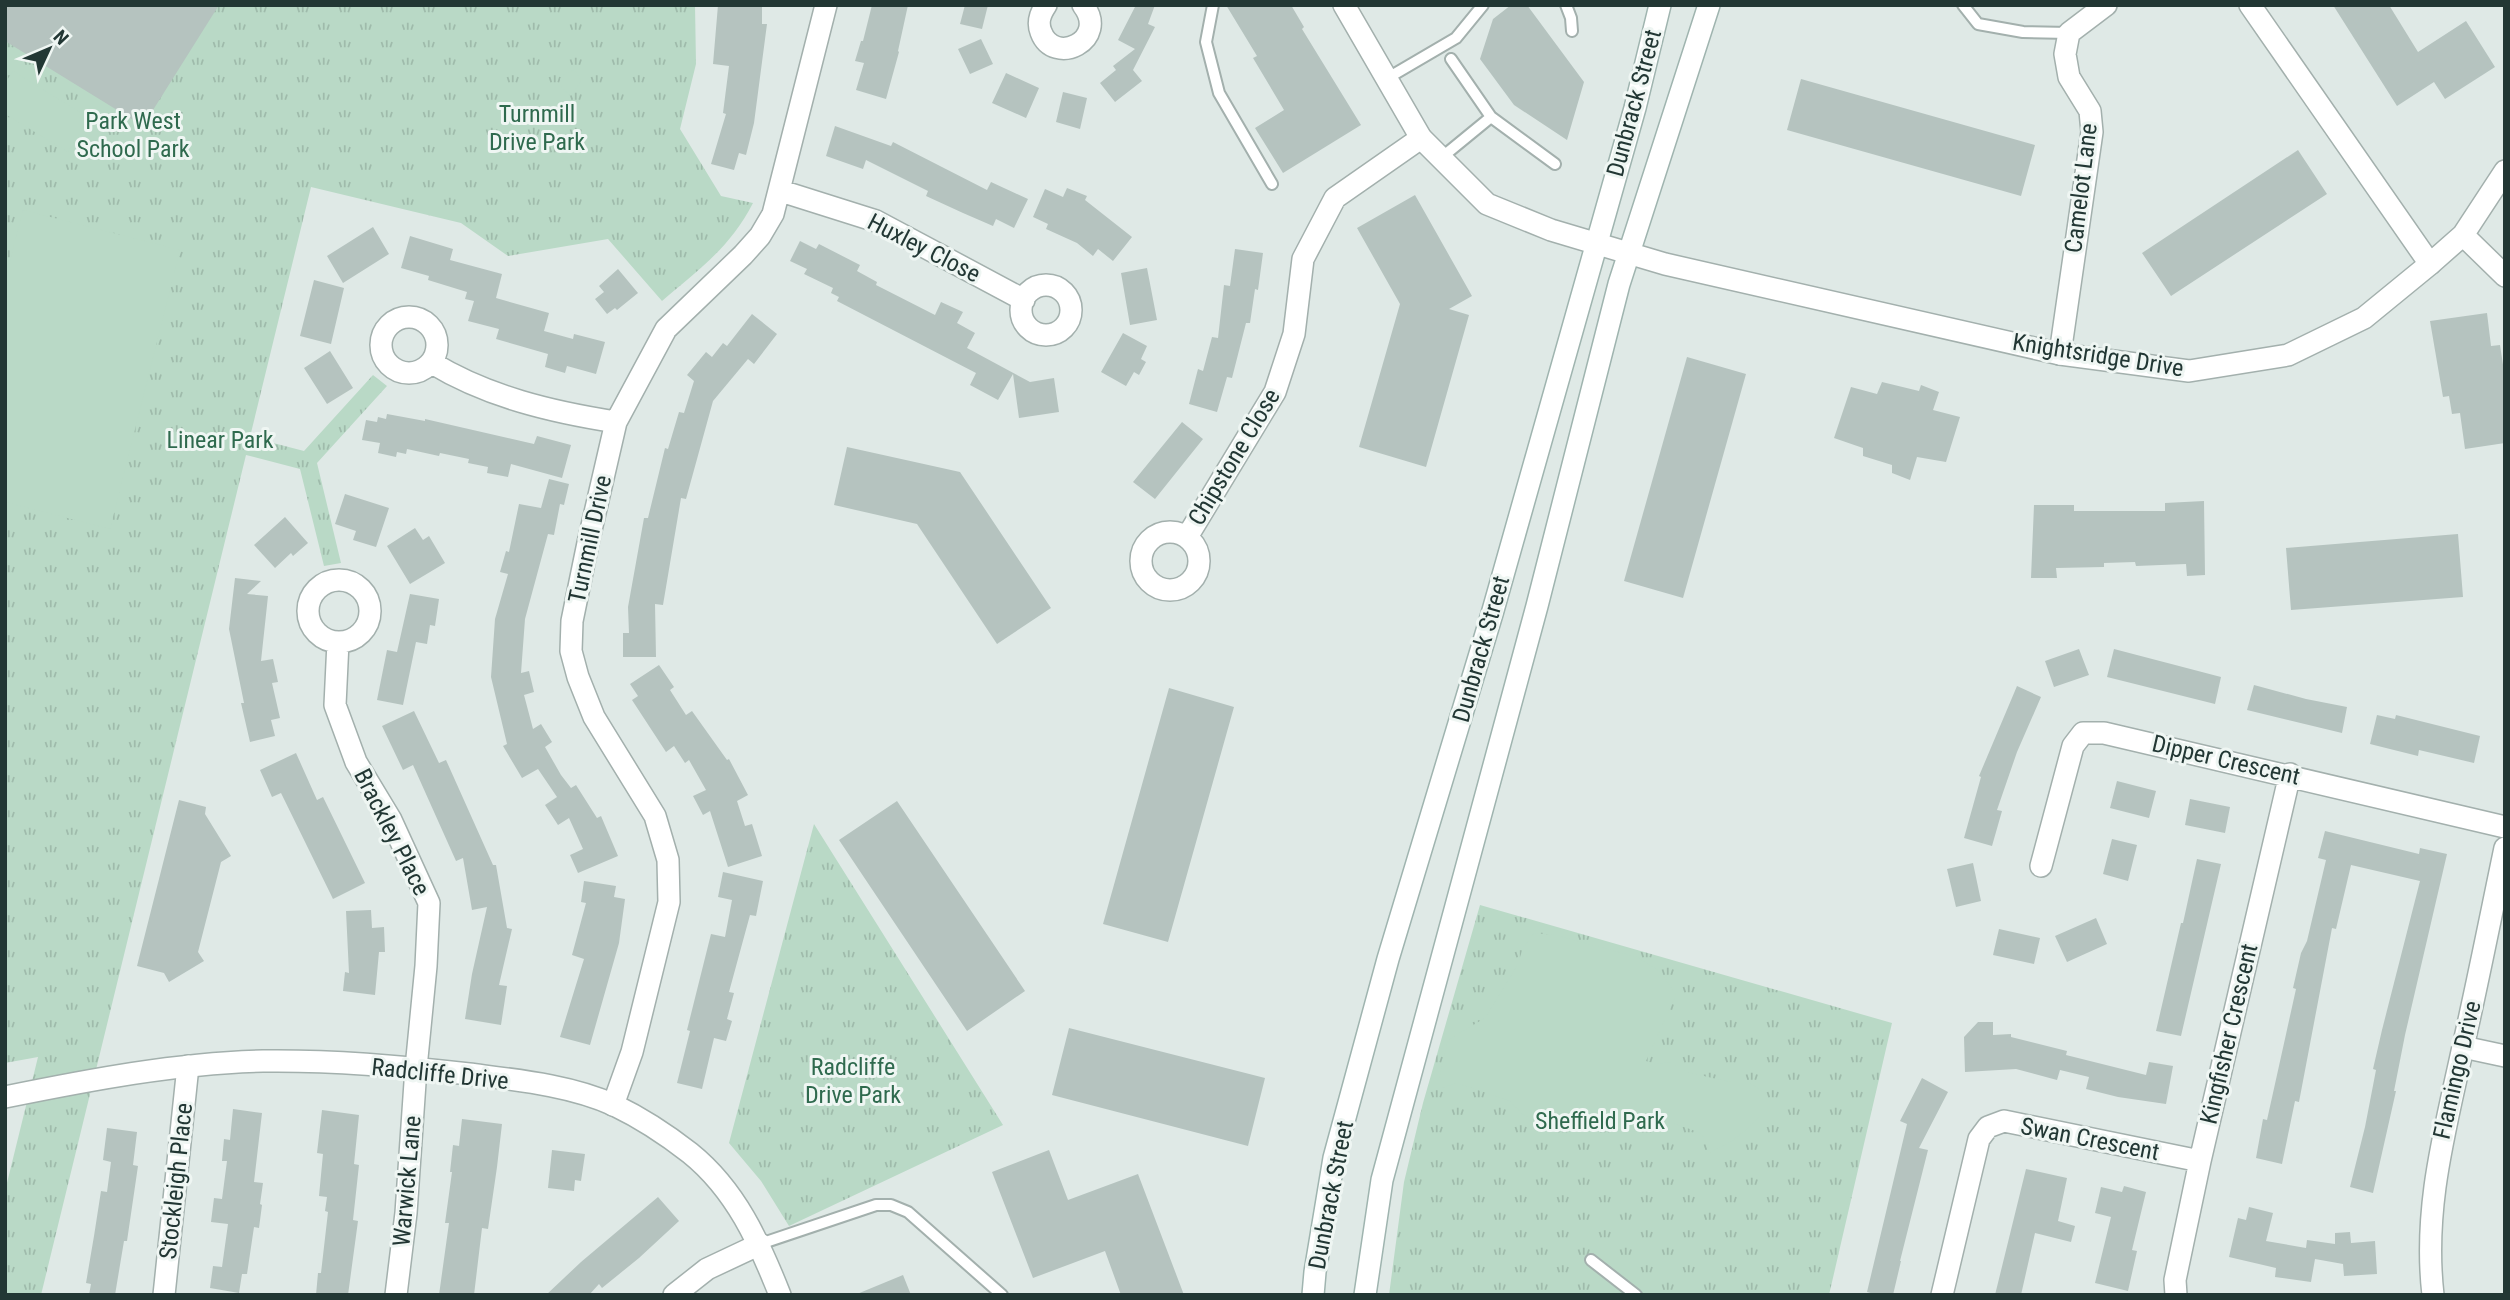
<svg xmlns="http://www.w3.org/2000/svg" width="2510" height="1300" font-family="'Roboto Condensed',sans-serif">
	<defs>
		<pattern id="park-tufts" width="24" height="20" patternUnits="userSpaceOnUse" patternTransform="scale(1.75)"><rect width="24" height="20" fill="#b9d9c6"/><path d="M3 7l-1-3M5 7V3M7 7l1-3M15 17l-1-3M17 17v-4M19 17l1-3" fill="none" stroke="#9fbbab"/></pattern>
	</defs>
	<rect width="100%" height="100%" fill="#dfe9e6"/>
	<path fill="url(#park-tufts)" d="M5 5H695L696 64 680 129 721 196 753 203C730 248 699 269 662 301L608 239 508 256 461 223 311 187 250 437 304 451 373 375 387 386 317 463 341 563 324 566 300 469 246 455 41 1295H5V1191L38 1057 5 1063Z
		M814 824 1003 1125 789 1226 761 1181 729 1143Z
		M1480 905 1892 1023 1829 1295H1389L1404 1182 1423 1103Z"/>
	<path fill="#b9d9c6" d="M575 70 581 81 571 96 562 88 560 79 565 73Z
		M13 71 89 118 68 152 5 114V83Z
		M23 210 180 250 110 529 5 502V280Z
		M1534 933 1555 935 1637 957 1661 972 1676 995 1646 1061 1656 1064 1670 1062 1688 1072 1708 1077 1731 1082H1749L1767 1095 1760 1116 1747 1129 1732 1141 1709 1153 1702 1134C1678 1123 1631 1111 1604 1116 1593 1118 1580 1127 1569 1132L1545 1125 1522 1114 1510 1101 1472 1088 1456 1083 1442 1088 1439 1079 1448 1040 1485 1018 1517 966 1523 948Z"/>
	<path fill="#b5c3bf" d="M5 5H219L143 126 5 41Z
		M718 5H762V24H767L754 123 746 155 739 153 734 170 711 164 726 114 723 113 729 66 713 64Z
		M872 5H908L898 51 899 52 886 99 856 90 864 63 855 61 861 41H863Z
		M965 5H988L982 29 960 24Z
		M1136 5H1155L1148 24 1155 27 1133 70 1142 81 1115 102 1100 83 1116 70 1113 66 1135 49 1118 40Z
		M1226 5H1291L1304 27 1302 29 1361 125 1283 173 1255 128 1284 110 1253 58 1257 56Z
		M1511 5H1527L1584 82 1567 140 1514 105 1480 59 1493 19Z
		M2333 5H2389L2418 52 2466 21 2495 67 2445 99 2434 82 2397 106Z
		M981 39 993 64 970 74 958 49Z
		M1006 73 1039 88 1026 118 992 103Z
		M1801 79 2035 145 2021 196 1787 130Z
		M1063 92 1087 98 1080 129 1056 122Z
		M835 126 891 146 893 142 987 190 991 182 1028 199 1014 228 996 219 993 226 963 213 926 196 928 191 866 160 863 169 826 156Z
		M2298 150 2327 194 2171 296 2142 253Z
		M1067 188 1087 196 1085 200 1132 237 1113 261 1098 249 1093 256 1077 243 1046 229 1048 224 1033 217 1045 189 1063 197Z
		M1415 195 1472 296 1449 309 1469 315 1426 467 1359 447 1400 304 1357 228Z
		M373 227 389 254 343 283 327 256Z
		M410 236 453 249 450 260 502 274 496 298 549 313 544 331 573 339 574 334 605 342 596 374 567 366 565 373 545 367 548 354 496 339 499 329 468 321 474 301 465 299 467 292 428 280 429 276 401 268Z
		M800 241 816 249 819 244 860 265 857 271 877 282 876 285 935 315 941 302 963 312 957 323 975 333 967 348 1030 382 1054 378 1059 412 1019 418 1013 374 998 400 970 385 976 373 837 301 839 297 831 293 833 288 804 274 807 269 790 261Z
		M1235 249 1263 253 1258 290 1255 289 1250 323H1246L1232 378 1227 377 1217 412 1189 404 1198 369 1203 371 1212 337 1218 338 1224 285 1230 286Z
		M1147 268 1157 320 1130 325 1121 273Z
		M618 269 638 293 617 310 615 308 607 314 595 299 604 292 599 286Z
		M314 280 344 288 331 344 300 336Z
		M2487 313 2491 346 2500 345 2505 378V443L2465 449 2460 413 2452 414 2449 396 2443 397 2430 321Z
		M752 314 777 334 754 364 748 359 713 401 686 499 681 498 663 605 655 604 656 657H623V633H629L628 607 644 518H648L665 448 668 449 679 412 684 413 694 381 687 375 706 352 712 357 723 343 727 346Z
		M1123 333 1147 346 1141 359 1146 362 1139 375 1134 372 1126 386 1101 372Z
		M330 351 353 388 327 404 304 368Z
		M1687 357 1746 374 1683 598 1624 581Z
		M1882 382 1919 391 1921 385 1939 392 1933 410 1960 417 1946 462 1917 457 1910 480 1892 473V465L1863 456V448L1834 438 1851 387 1877 394Z
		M387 414 425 421V419L534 444 537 436 571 445 562 478 511 464 508 477 487 473 488 467 468 463 469 459 440 453 439 456 407 449 406 454 397 452 396 457 378 453 380 443 362 440 366 420 377 422 378 417 386 419Z
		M1182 422 1203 439 1155 499 1133 482Z
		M847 447 960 472 1051 608 997 644 917 524 834 505Z
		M549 479 569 484 564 505 560 504 554 535 548 534 525 619 521 673 529 671 534 692 524 695 533 729 541 724 552 742 545 747 561 775 571 788 576 785 597 818 601 816 618 856 578 873 570 855 583 849 569 818 558 825 545 805 557 797 538 769 522 778 503 746 507 744 491 677 495 619 508 574 500 572 506 551 509 552 519 504 541 508Z
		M345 494 389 508 376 547 353 540 356 531 335 524Z
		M2204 501 2205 575 2187 576 2186 564 2136 566 2135 562 2104 563V567L2056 568 2057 578H2031L2034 505H2074V511H2165V503Z
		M285 517 308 543 293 556 291 553 275 568 254 545Z
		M415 528 423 540 429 536 445 563 410 584 387 546Z
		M2458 534 2463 597 2291 610 2286 548Z
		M235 578 261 581 247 594 268 596 261 661 273 659 278 682 272 683 280 718 271 720 275 736 250 742 241 703H244L229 629Z
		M410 594 439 599 435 626 430 625 427 644 416 642 403 705 377 700 387 650 397 652Z
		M2079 649 2089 675 2054 687 2045 661Z
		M2114 649 2221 677 2215 704 2107 677Z
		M659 665 674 687 670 690 686 715 692 711 727 760 729 759 748 795 737 801 745 826 752 824 762 856 728 867 710 811 703 815 693 796 706 790 689 760 685 763 674 746 666 752 632 700 638 696 630 684Z
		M2254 685 2306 699 2347 707 2342 733 2247 710Z
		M2017 686 2041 697 2017 752 1997 810 2002 811 1992 846 1964 838 1981 777 1979 776Z
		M1169 688 1234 707 1168 942 1103 924Z
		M414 711 439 763 446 760 493 865H496L507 928 512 929 499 985 507 986 501 1025 465 1019 472 974 487 907 472 910 463 858 456 861 413 765 403 770 382 726Z
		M2377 715 2395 719 2396 715 2480 736 2474 763 2419 750 2418 756 2370 744Z
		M296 753 317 800 323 797 365 883 333 899 281 793 272 797 260 770Z
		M2117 781 2156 791 2149 818 2110 808Z
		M2190 799 2230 807 2225 833 2185 825Z
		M179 800 206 807 205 814 231 856 221 862 198 952 204 961 169 982 164 973 137 966Z
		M897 801 1025 991 967 1031 839 840Z
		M2325 831 2419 854 2420 848 2447 854 2405 1035 2394 1091H2396L2373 1193 2350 1187 2365 1127 2376 1070 2373 1069 2382 1030 2420 881 2351 865 2336 929 2332 928 2299 1102 2295 1101 2282 1164 2256 1158 2263 1119 2267 1120 2296 989 2293 988 2301 953 2307 941 2326 860 2318 858Z
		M2112 839 2137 845 2128 881 2103 874Z
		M2197 859 2221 864 2181 1036 2156 1031 2181 923H2183Z
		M1973 863 1981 901 1956 907 1947 869Z
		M723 872 763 881 756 916 750 915 729 992 734 993 727 1019 732 1021 726 1041 714 1038 702 1089 677 1083 690 1031 687 1030 711 934 725 937 732 900 718 897Z
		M584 881 616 886 614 897 625 899 619 943 590 1045 560 1037 584 959 572 955 586 903 581 902Z
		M371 910 372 928 384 927 385 952H379L375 995 343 991 345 972 349 973 346 911Z
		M2096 918 2107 944 2067 962 2055 936Z
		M1999 929 2040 938 2034 964 1993 955Z
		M1978 1022H1993V1035L2011 1034V1037L2067 1051 2066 1055 2146 1075 2149 1062 2173 1066 2166 1104 2118 1097 2086 1089 2089 1077 2060 1070 2057 1080 2016 1069 1965 1072 1964 1037Z
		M1069 1028 1265 1078 1248 1146 1052 1095Z
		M1922 1078 1948 1092 1919 1148 1928 1150 1900 1261H1901L1893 1295H1878L1867 1292 1907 1124 1900 1121Z
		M233 1109 262 1113 254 1182 263 1183 260 1204 262 1205 259 1228 254 1227 247 1274H242L239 1293 210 1288 213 1266 222 1267 228 1224 211 1222 214 1198 222 1199 227 1161H222L224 1139 230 1140Z
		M322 1110 359 1115 354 1164 359 1165 353 1220 358 1221 348 1295H316L318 1273H321L328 1212 325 1211 327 1197 319 1196 323 1154 317 1153Z
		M462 1119 502 1124 497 1167 488 1229 482 1228 474 1295H439L449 1223H445L452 1172H450L453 1145 459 1146Z
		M107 1128 137 1132 133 1165 138 1166 127 1241H124L115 1295H89L91 1284 86 1283 94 1236 101 1191 107 1192 111 1162 103 1160Z
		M552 1150 585 1154 581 1181 575 1180 574 1191 548 1188Z
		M1049 1150 1068 1200 1138 1174 1184 1295H1121L1105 1251 1033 1278 992 1172Z
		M2026 1169 2067 1178 2058 1221 2075 1226 2071 1242 2035 1233 2021 1295H1995Z
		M2124 1186 2146 1192 2132 1250 2137 1251 2128 1291 2095 1283 2111 1217 2095 1213 2101 1187 2122 1192Z
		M658 1197 679 1221 639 1258 602 1288 599 1284 589 1295H546L581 1262Z
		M2249 1207 2273 1213 2266 1241 2306 1248 2307 1240 2335 1244V1233L2350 1232 2351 1243 2375 1241 2377 1274 2344 1276 2343 1264 2315 1259 2311 1282 2275 1277 2276 1268 2229 1257 2238 1218 2246 1220Z
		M903 1275 911 1295H857V1294Z"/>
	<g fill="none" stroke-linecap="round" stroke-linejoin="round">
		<defs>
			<path id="service" d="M1213 5 1206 42 1219 93 1272 184
				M1566 5 1571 18 1572 31
				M1963 5 1978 24 2023 32 2069 33
				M1451 59 1491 117
				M1386 79 1456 38 1483 5
				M1441 158 1491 117 1555 164
				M760 1244 876 1205H891L908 1212 1002 1295
				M1591 1260 1636 1295"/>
			<path id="minor" d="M1046 5C1040 14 1037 22 1041 32 1054 67 1110 40 1083 5
				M2250 5 2430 264
				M781 191 876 221 1024 300
				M1021 310a25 25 0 1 1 50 0a25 25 0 1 1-50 0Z
				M381 345a28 28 0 1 1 56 0a28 28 0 1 1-56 0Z
				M2060 354 2092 132 2090 111 2069 77 2065 54 2069 33 2106 5
				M432 363C488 397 552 412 616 422
				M1141 561a29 29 0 1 1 58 0a29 29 0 1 1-58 0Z
				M1187 537 1275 392 1294 334 1303 259 1335 198 1421 138
				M308 611a31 31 0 1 1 62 0a31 31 0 1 1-62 0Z
				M338 642 335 705 356 762 391 820 429 903 426 966 416 1068 406 1213 396 1295
				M2041 866 2073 746 2083 733H2104L2505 827
				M2463 1047 2505 1056
				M613 1105 632 1052 669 902 668 860 655 816 594 717 578 677 571 651 572 621 588 543 616 422 666 329 743 255 760 236 773 214 826 5
				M164 1295 188 1066
				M674 1295 707 1269 760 1244
				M1942 1295 1979 1139 1988 1127 2004 1121 2200 1161
				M2176 1295 2175 1280 2200 1161 2290 774"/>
			<path id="tertiary" d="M1344 5 1421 138 1487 204 1551 230 1665 264 2060 354 2189 371 2288 355 2364 318 2430 264 2463 235 2505 171
				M2463 235 2505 276
				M5 1097C89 1080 177 1063 263 1061 330 1060 402 1066 469 1074 516 1080 570 1085 614 1105 641 1118 667 1135 690 1153 736 1190 759 1242 780 1295
				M2433 1295C2423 1208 2445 1131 2463 1047 2478 981 2491 915 2505 848"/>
			<path id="secondary" d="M1313 1295 1315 1272 1334 1158 1388 959 1492 614 1635 108 1660 5
				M1365 1295 1382 1180 1537 606 1619 284 1709 5"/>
		</defs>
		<use href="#service" stroke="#a3b0ad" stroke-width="14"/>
		<use href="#minor" stroke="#a3b0ad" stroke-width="24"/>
		<use href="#tertiary" stroke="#a3b0ad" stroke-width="24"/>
		<use href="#secondary" stroke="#9fb4af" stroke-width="24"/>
		<use href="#service" stroke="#fff" stroke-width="10"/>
		<use href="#minor" stroke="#fff" stroke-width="21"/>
		<use href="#tertiary" stroke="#fff" stroke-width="21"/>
		<use href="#secondary" stroke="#fff" stroke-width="21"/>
	</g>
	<g text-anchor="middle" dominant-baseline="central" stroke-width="6" stroke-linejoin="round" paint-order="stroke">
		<g font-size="24" fill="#223734" stroke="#eff6f3">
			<text transform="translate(1634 103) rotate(-75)">Dunbrack Street</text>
			<text transform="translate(2081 188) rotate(-83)">Camelot Lane</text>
			<text transform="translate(924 248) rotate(27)">Huxley Close</text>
			<text transform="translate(2098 355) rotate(9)">Knightsridge Drive</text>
			<text transform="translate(1234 457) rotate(-59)">Chipstone Close</text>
			<text transform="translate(590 539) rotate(-78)">Turnmill Drive</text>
			<text transform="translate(1481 649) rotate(-74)">Dunbrack Street</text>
			<text transform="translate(2226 760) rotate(13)">Dipper Crescent</text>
			<text transform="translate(392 832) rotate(63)">Brackley Place</text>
			<text transform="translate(2229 1034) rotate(-77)">Kingfisher Crescent</text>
			<text transform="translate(2457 1070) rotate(-77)">Flamingo Drive</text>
			<text transform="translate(440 1074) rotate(6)">Radcliffe Drive</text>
			<text transform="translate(2090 1139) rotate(11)">Swan Crescent</text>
			<text transform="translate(176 1181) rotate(-84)">Stockleigh Place</text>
			<text transform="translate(407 1181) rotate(-85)">Warwick Lane</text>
			<text transform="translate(1331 1195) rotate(-79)">Dunbrack Street</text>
		</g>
		<g font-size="24" fill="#2f6a4e" stroke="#eff6f3">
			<text x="537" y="114">Turnmill<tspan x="537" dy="28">Drive Park</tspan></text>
			<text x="133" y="121">Park West<tspan x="133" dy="28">School Park</tspan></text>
			<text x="220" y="440">Linear Park</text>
			<text x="853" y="1067">Radcliffe<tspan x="853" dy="28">Drive Park</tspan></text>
			<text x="1600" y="1121">Sheffield Park</text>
		</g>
	</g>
	<rect width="2510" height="1300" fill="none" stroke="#223734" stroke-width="14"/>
	<g transform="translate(49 49) rotate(46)" stroke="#eff6f3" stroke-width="5" paint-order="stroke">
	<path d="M0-5L12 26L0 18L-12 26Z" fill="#223734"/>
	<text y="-10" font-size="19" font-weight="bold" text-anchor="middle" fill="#223734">N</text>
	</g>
</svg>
